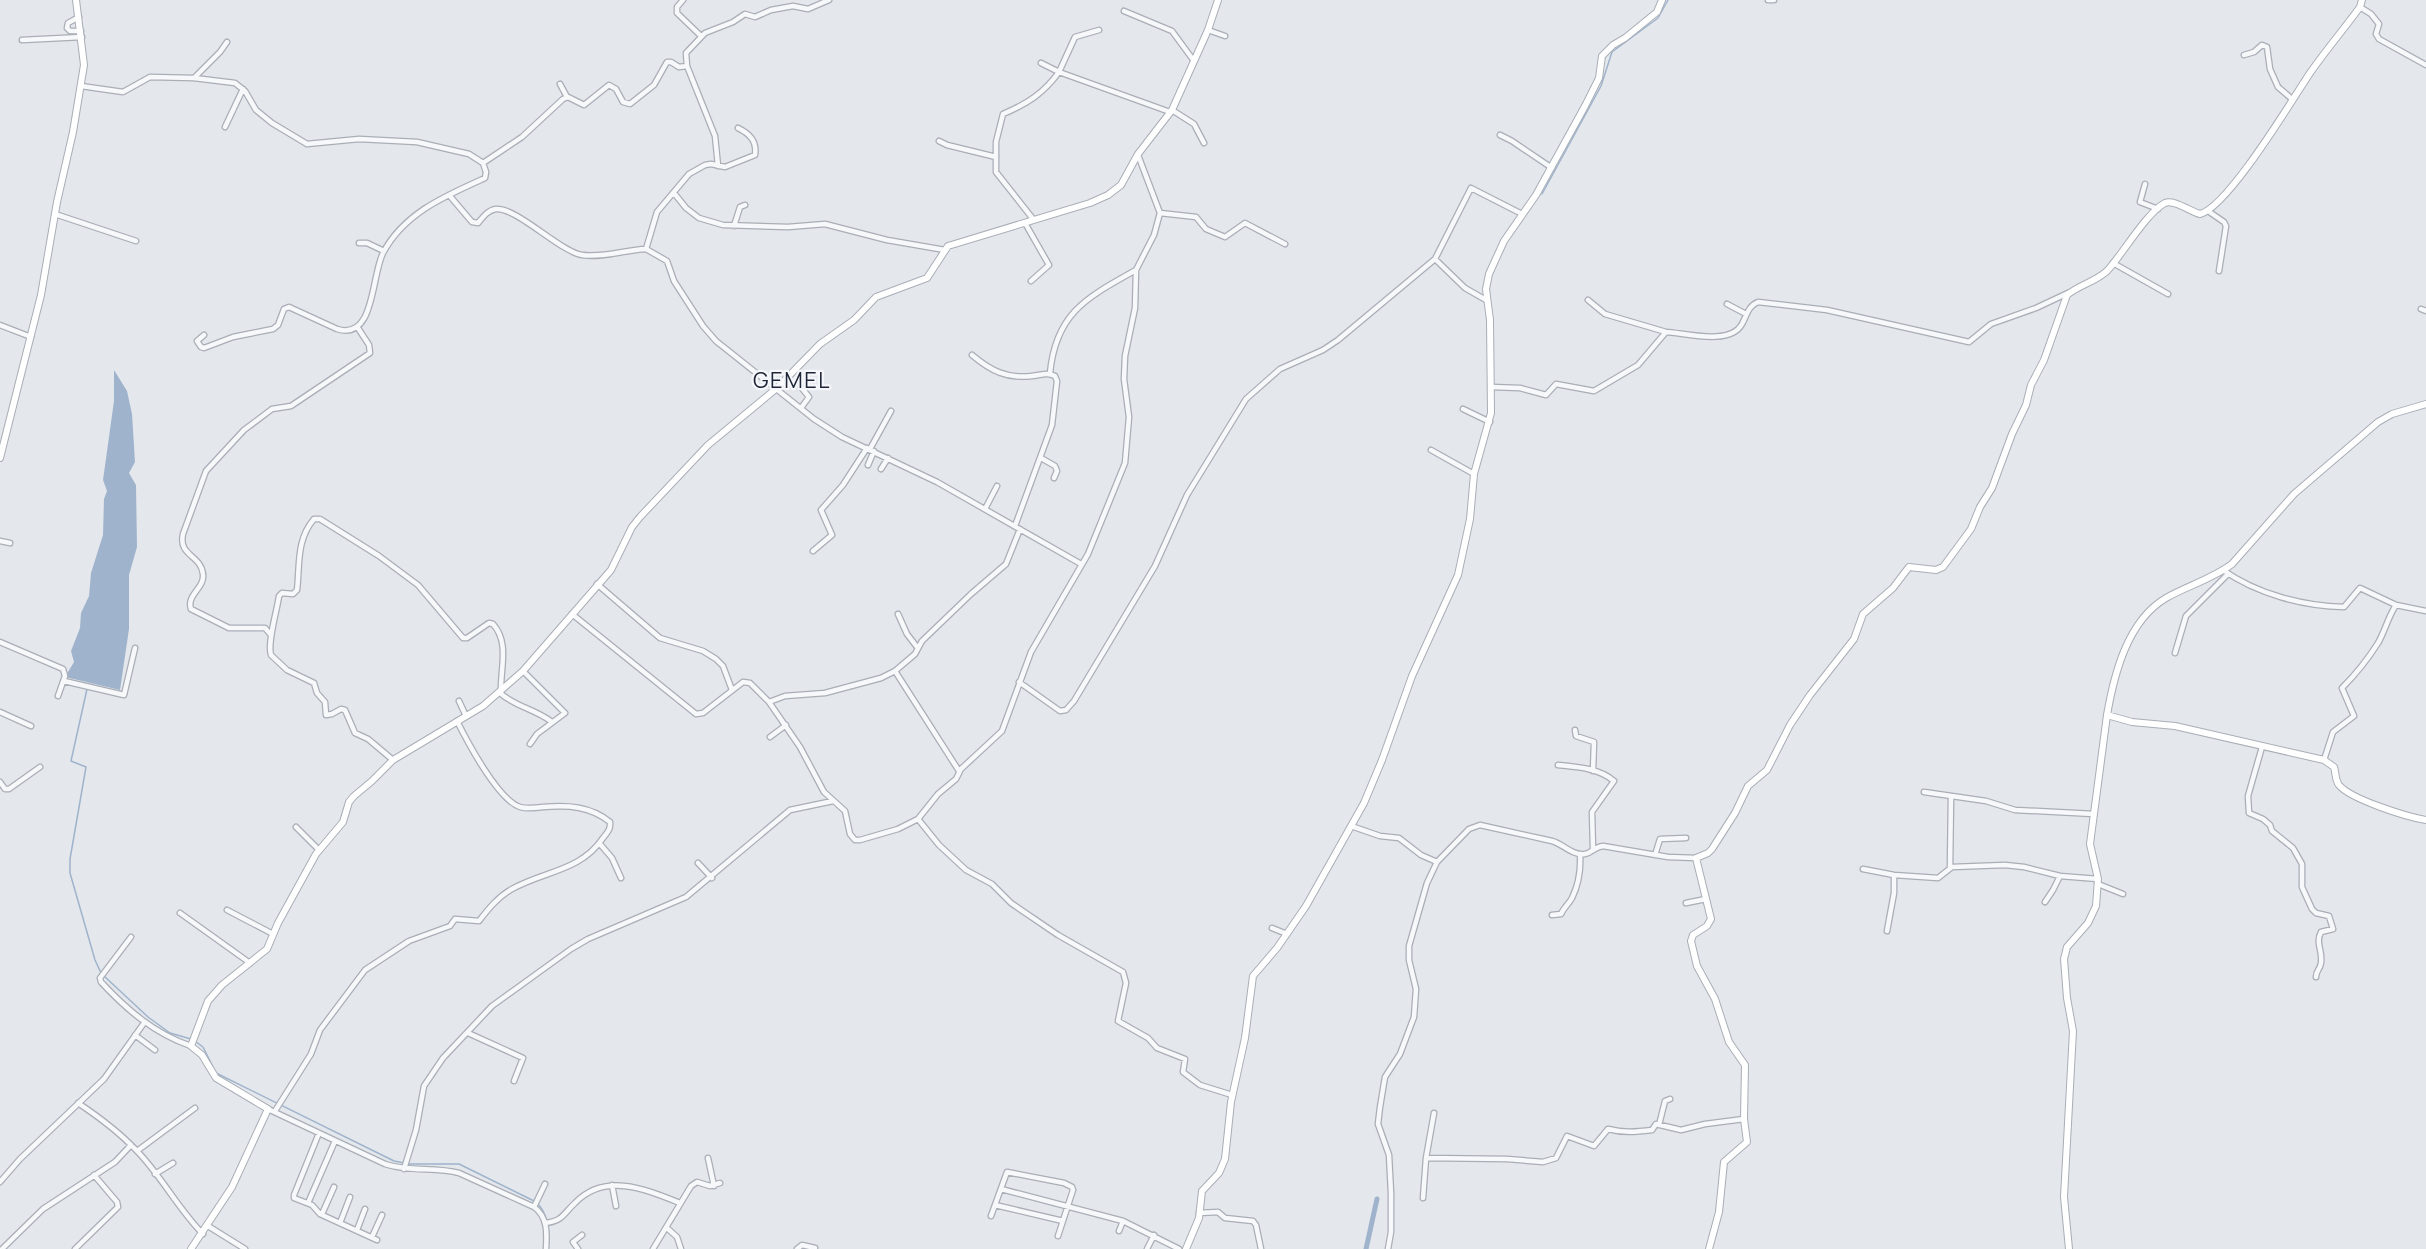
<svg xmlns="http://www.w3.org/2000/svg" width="2426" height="1249" font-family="Manrope,sans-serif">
	<rect width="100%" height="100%" fill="#e4e7ec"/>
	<path fill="#9fb4cc" d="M114 370 127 391 132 414 135 462 129 473 136 485 137 547 129 575V629L120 690 65 677 74 662 71 651 80 628 81 613 89 596 91 573 103 535 104 499 107 491 103 480 114 401Z"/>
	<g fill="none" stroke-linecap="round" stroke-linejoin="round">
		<path stroke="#9fb4cc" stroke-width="1.5" d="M1542 194 1601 86 1612 52 1658 18 1668 0
			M87 689 71 761 86 767 70 859V873L95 960 101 973
			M104 976 148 1017 170 1033 191 1039
			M195 1041 203 1047 214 1069
			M216 1073 394 1161 404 1163
			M408 1164H459L536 1202C549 1214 550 1232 548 1249"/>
		<path stroke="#9fb4cc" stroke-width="5" d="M1366 1249 1377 1199"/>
		<defs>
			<path id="street" d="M683 0 677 7V13L701 36
				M1768 0H1774
				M2360 7 2371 14 2379 24 2376 34 2379 39 2426 65
				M1124 11 1172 31 1194 61
				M79 17 68 23 67 28 70 31H81
				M1208 30 1225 36
				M22 40 82 37
				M2244 55 2254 52 2262 45 2267 47 2270 69 2278 87 2292 99
				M1041 63 1059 72 1075 37 1099 30
				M687 66 715 136 718 166
				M194 78 220 52 227 42
				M560 84 567 97
				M81 86 123 92 150 77 194 78 235 83 245 91 256 110 272 123 307 144 359 139 417 142 469 154 483 163
				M1172 110 1194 124 1204 143
				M225 127 243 89
				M738 128C750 134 757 141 755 155L725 167 711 164 705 165 689 174 657 212 646 249 667 261 674 281 703 326 716 341 814 419 842 437 937 482 1081 564
				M1500 135 1512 141 1552 168
				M939 141 947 145 996 157
				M2145 184 2140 202 2158 209
				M674 193 686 208 699 218 723 225 788 227 825 224 887 240 945 250
				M449 195 472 222 478 223C483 217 488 210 496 209 516 207 561 252 582 255 603 258 625 250 646 249
				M2208 211 2224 222 2226 226 2219 271
				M1160 213 1196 217 1206 229 1225 237 1245 223 1285 244
				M55 214 136 241
				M1033 219 996 172V142L1003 114C1027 104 1044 93 1059 72L1170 112
				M1025 223 1049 265 1031 281
				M734 226 740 207 745 205
				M359 243H367L384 251
				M1435 259 1465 288 1486 300
				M2113 263 2168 294
				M1588 300 1605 314 1666 332
				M1727 304 1746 314
				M2421 309 2426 311
				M0 325 31 337
				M204 335 197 341 201 347 204 348 233 337 273 329 278 325 284 309 289 307 337 329C375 341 371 277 383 253 404 213 445 196 485 178L486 172 483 163 522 137 563 99 568 97 584 105 609 85 616 89 623 102 630 104 654 85 667 62H671L679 67 687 66 686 53 705 33 733 22 745 14 755 17 771 10 793 6 808 9 829 0
				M972 355C991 371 1007 379 1032 376 1041 375 1047 372 1055 376L1057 381 1052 425 1015 526
				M1050 373C1056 312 1088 297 1136 270
				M801 387 809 397 801 408
				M1491 387 1520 388 1546 395 1556 384 1594 391 1638 365 1666 332C1685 333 1730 346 1742 324 1747 315 1748 306 1758 302L1827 310 1969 342 1991 324 2036 308 2068 293
				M1463 409 1490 422
				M870 449 891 411
				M1431 450 1474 474
				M1041 458 1055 466 1057 471 1054 478
				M868 465 874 451
				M881 469 888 458
				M985 509 997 486
				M0 541 10 543
				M813 551 832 535 821 510 843 485 867 448
				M2223 570C2257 594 2303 606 2344 607L2360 588 2396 605 2426 611
				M597 584 660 638 703 651 716 659 723 666 732 690
				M572 614 696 714 703 713 743 682 750 683 769 702 785 696 825 693 881 678 895 671 915 654 922 641 971 594 1006 564 1020 529
				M898 614 907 634 917 647
				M271 635 265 628H229L191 609C186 595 205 588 203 574 201 555 178 556 183 534L206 471 244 430 272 409 291 406 370 353 369 345 358 328
				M0 642 63 669 65 676 58 696
				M2175 653 2186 616 2228 574
				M523 671 565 713 537 734 530 744
				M895 671 959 771
				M64 681 124 695 135 648
				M1019 682 1060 711 1066 710 1074 701 1155 566 1187 495 1246 399 1280 369 1323 350 1338 340 1435 259 1471 188 1522 214
				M500 693C516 707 535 709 552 722
				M459 701 466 716
				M769 702 800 747 824 792 845 811 850 834 855 840H860L898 829 918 819 939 845 966 870 992 884 1011 903 1058 935 1123 972 1126 983 1118 1021 1148 1038 1157 1048 1185 1059 1183 1072 1200 1085 1232 1095
				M0 712 31 726
				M1575 730 1576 736 1594 742 1593 771
				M770 737 786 725
				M2262 747 2248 796 2249 813 2263 819 2270 825 2272 831 2293 848 2302 864V887L2312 909 2316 913 2329 916 2333 929 2321 932C2315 943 2323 951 2321 963 2320 970 2316 970 2316 977
				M393 760 368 739 355 733 345 710 341 709 332 714 326 715 325 702 317 693 314 683 287 670 271 655C267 643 277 611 279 596L282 593 293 594 297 590C300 565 296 540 314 519H320L379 556 418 585 463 638H467L489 623 493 624C510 643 500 669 501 692
				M2324 760 2333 732 2354 716 2342 688C2355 675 2368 659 2378 643 2385 631 2388 617 2396 605
				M1558 765C1577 767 1599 768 1614 781L1592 812 1593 849
				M0 782 5 789H9L40 767
				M1924 792 1986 801 2015 810 2094 814
				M918 819 938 794 956 779 961 769 1002 731 1031 652 1088 554 1125 463 1129 417 1124 379 1125 356 1135 308 1136 270 1154 235 1160 213 1138 155
				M1351 826 1380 836 1399 838 1421 855 1437 862 1469 829 1480 825 1552 841C1563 844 1573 856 1585 854 1592 853 1594 847 1603 846L1668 857 1696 858
				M296 827 319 850
				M600 844 612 858 621 878
				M1655 855 1660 839 1686 838
				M698 863 712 878
				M1950 868 1951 797
				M1863 869 1894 875 1938 878 1952 867 2005 865 2024 867 2060 876 2098 879
				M2098 884 2123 894
				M2045 902 2053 890 2060 876
				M1686 903 1706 899
				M227 910 273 934
				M180 913 250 963
				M1552 915 1561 914C1564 907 1569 904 1572 898 1579 884 1581 870 1580 854
				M1272 928 1287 934
				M1887 931 1894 893V875
				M131 937 100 978 101 982C127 1010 155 1034 191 1046
				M468 1033 523 1058 514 1081
				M135 1035 155 1050
				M78 1103C99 1117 119 1132 136 1150 161 1175 178 1209 203 1234
				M268 1109 385 1164C409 1172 435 1167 459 1173L534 1207C548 1217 547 1234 546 1249
				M275 1111 311 1054 320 1030 365 970 409 941 450 926 455 919 479 921C489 908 498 897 512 889 544 871 581 871 603 838 607 833 611 829 610 822 590 806 568 805 543 807 536 808 527 809 520 807 498 800 467 741 457 721
				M1434 1113 1426 1158 1507 1159 1543 1162 1556 1158 1567 1136 1594 1146 1608 1129C1623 1133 1636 1132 1652 1130L1656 1124 1681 1130 1705 1124 1744 1119
				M1659 1125 1665 1101 1670 1099
				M319 1133 294 1195V1198L312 1205 320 1214 377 1240
				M137 1151 195 1108
				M708 1158 714 1186
				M404 1169 416 1130 424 1086 443 1058 492 1006 571 949 588 939 686 897 790 810 833 801
				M155 1174 173 1163
				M0 1182 20 1159 104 1079 144 1023
				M612 1185 616 1206
				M1001 1189 1123 1221 1179 1249
				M1423 1198 1426 1158
				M308 1203 335 1141
				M995 1205 1063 1221
				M534 1207 545 1184
				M1199 1213 1218 1212 1225 1218 1253 1221 1256 1225 1261 1249
				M322 1214 334 1187
				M991 1216 1007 1172 1064 1183 1072 1187 1073 1190 1058 1236
				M340 1223 350 1197
				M545 1223C563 1221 563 1214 575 1203 605 1172 645 1189 680 1203
				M208 1226 245 1249
				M667 1228 677 1237 681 1249
				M357 1230 365 1209
				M1119 1231 1123 1221
				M372 1237 382 1215
				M2 1249 43 1209 115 1162 131 1145
				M75 1249 118 1207 117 1202 94 1175
				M578 1249 573 1242 582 1235
				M653 1249 691 1186 697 1182 710 1186 720 1183
				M797 1249 802 1245 815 1248
				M1147 1249 1154 1235
				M1388 1249 1391 1232V1193L1389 1155 1378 1124 1380 1107 1385 1077 1400 1054 1414 1017 1416 989 1409 960V946L1427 883 1437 862"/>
			<path id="secondary" d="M0 458 41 295 57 202 73 132 84 65 76 0
				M2107 715C2114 675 2127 621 2166 598 2187 586 2212 579 2232 564L2294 494 2378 422 2392 414 2426 404
				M191 1249 232 1187 268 1109 216 1078 202 1055 191 1046 208 1001 222 985 267 949 278 923 316 854 343 822 349 802 354 796 372 781 393 760 483 706 523 671 611 570 632 527 640 517 708 445 777 388 820 344 854 320 876 297 927 278 948 246 1090 203 1108 195 1121 185 1138 154 1172 110 1208 30 1218 0
				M1186 1249 1199 1218 1202 1191 1219 1173 1225 1159 1231 1102 1245 1038 1253 976 1277 948 1306 906 1364 803 1382 760 1412 676 1458 575 1470 519 1474 474 1491 413 1490 320 1486 289 1489 274 1504 241 1536 195 1585 106 1599 78 1602 56 1613 45 1625 38 1657 12 1662 0
				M1709 1249 1719 1212 1724 1162 1747 1142 1744 1119 1745 1065 1729 1042 1715 999 1697 966 1691 941 1693 935 1707 926 1711 919 1696 858 1708 853 1712 849 1735 813 1748 786 1767 770 1790 725 1810 695 1854 639 1863 614 1893 588 1909 567 1936 570 1943 567 1971 529 1980 507 1992 488 2012 434 2026 405 2031 385 2044 360 2067 295C2079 285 2095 282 2107 271 2122 255 2147 212 2165 203 2174 199 2191 212 2200 214 2228 207 2292 100 2310 73 2326 50 2344 29 2360 7L2362 0
				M2069 1249 2064 1197 2073 1031 2067 998 2064 959 2067 947 2088 923 2096 906 2098 879 2090 844 2107 715 2132 722 2175 726 2324 760 2334 767C2336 773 2335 780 2339 785 2350 799 2407 817 2426 820"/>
		</defs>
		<use href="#street" stroke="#a9aeb7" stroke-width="7"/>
		<use href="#secondary" stroke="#a9aeb7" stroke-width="8"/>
		<use href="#street" stroke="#f7f8fa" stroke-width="4.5"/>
		<use href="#secondary" stroke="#fff" stroke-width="6"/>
	</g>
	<g text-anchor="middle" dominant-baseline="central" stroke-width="4.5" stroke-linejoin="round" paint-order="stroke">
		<g font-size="22" letter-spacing="1.5" fill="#1d2536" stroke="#f4f6f9">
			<text x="792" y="380">GEMEL</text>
		</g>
	</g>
</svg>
